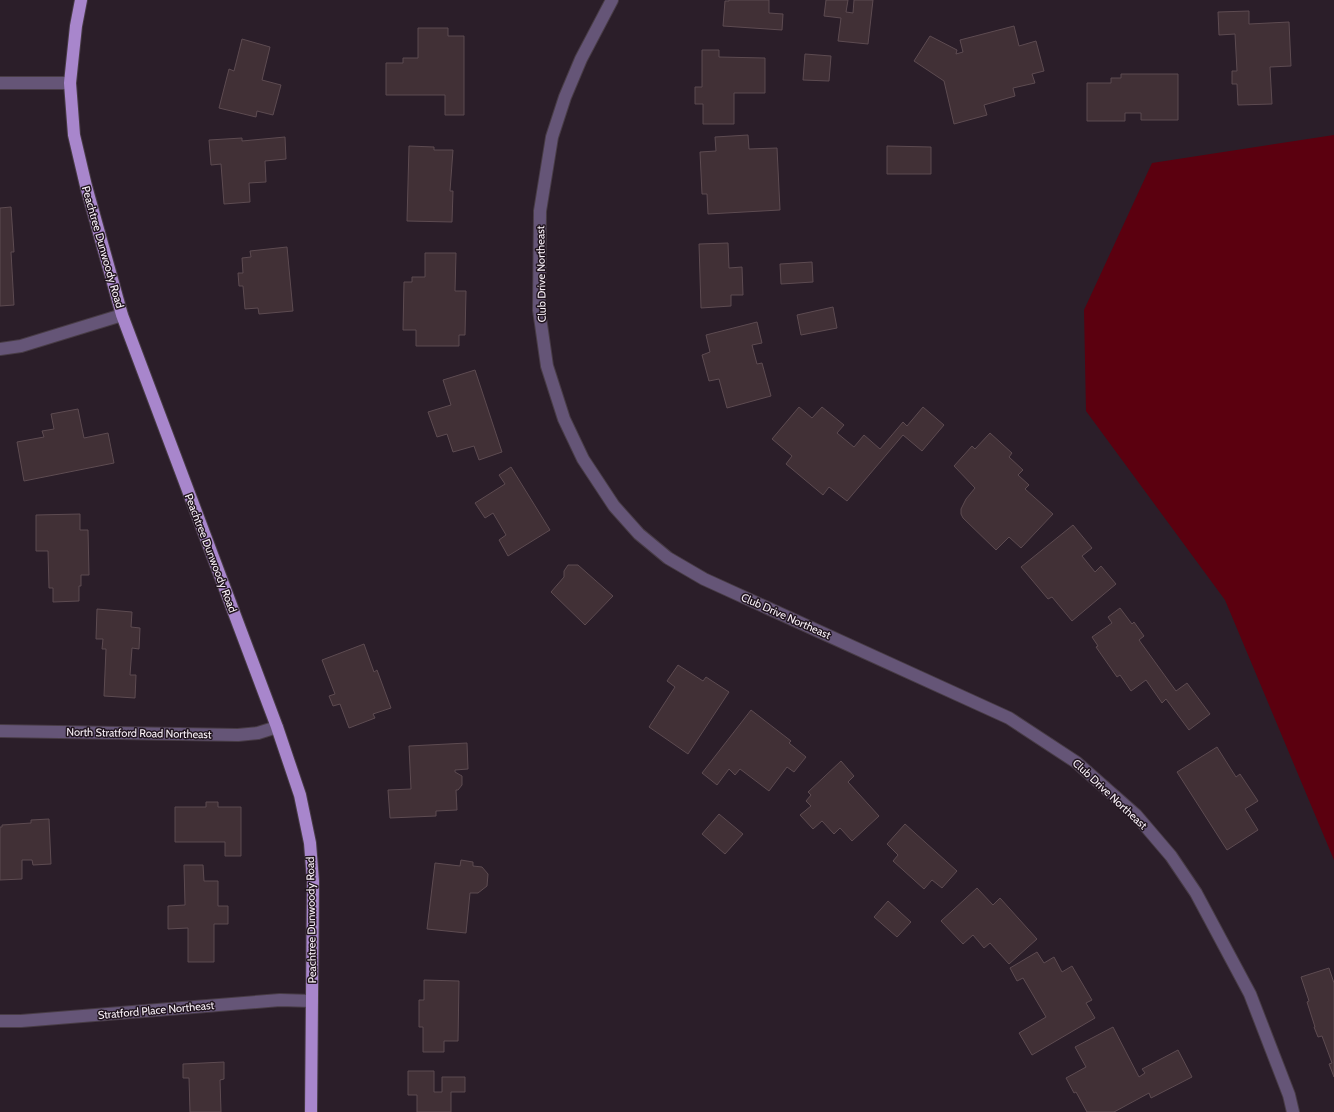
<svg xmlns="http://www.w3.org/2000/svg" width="1334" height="1112" font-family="Cabin,sans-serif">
	<rect width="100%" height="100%" fill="#2b1e29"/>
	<path fill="#5b000f" d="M1334 135V860L1225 600 1086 411 1084 310 1152 163Z"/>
	<path fill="#413036" stroke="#5d4b51" d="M729 0H769V13L783 14 782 30 723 26 725 1H729Z
		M826 0H848L846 12 853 13 854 0H873L868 44 838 41 841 18 824 16Z
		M1249 11V24L1289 22 1291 66 1270 67 1272 104 1238 105 1237 84H1232V71H1237L1235 34 1219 35 1218 12Z
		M1014 26 1019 46 1036 41 1044 71 1032 74 1035 83 1013 88 1015 96 984 105 987 115 954 124 944 81 914 61 930 36 957 50 956 54 963 52 960 40Z
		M418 28H448V36H464V115H445V95H386V63H403V58H418Z
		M242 39 270 47 262 80 281 85 273 115 257 111 256 117 219 108 229 69 234 71Z
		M702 50H719V57L765 58V93H734V124H703V104H695V87H702Z
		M805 54 831 56 829 81 803 80Z
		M1121 74H1178V120H1141V113H1125V121H1087V83H1111V78H1121Z
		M748 135 749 149 777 148 780 210 708 214 707 194H702L700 152 716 151 715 137Z
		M285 137 286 159 265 161 266 182 249 183 250 202 224 204 221 164 211 165 209 140 242 138V141Z
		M409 146 434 147V150H453L450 191H453L452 222 407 221Z
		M887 146 931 147V174H887Z
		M11 207 14 252H11L14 305 0 306V208Z
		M728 243 729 268 742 267 743 295H731V306L701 308 699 244Z
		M287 247 293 311 259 314 258 308 245 309 243 286H239L238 273H243L242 258 251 257 250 251Z
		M425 253H456L455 291H466L465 335H459V346H416V330H403L404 282H412V277H425Z
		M812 262 813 282 781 284 780 264Z
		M833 307 837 328 801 335 797 315Z
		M757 322 762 343 752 345 757 364 762 363 771 396 727 408 719 379 709 381 702 355 710 352 706 335Z
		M475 370 502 452 479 460 474 446 453 452 447 434 437 437 428 412 451 405 443 380Z
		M799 407 812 418 822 407 844 425 837 433 854 447 864 435 880 449 903 422 907 426 923 407 944 425 922 451 903 435 847 501 829 487 823 495 786 464 792 456 772 439Z
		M78 409 84 438 108 433 114 463 24 481 17 442 44 437 42 431 54 429 51 414Z
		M990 433 1012 453 1009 457 1023 470 1018 475 1029 485 1025 489 1053 514 1021 548 1009 537 996 550 963 518 961 514V509L966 499 975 488 954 466 972 446 975 449Z
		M511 467 550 530 508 556 499 540 506 535 493 513 485 518 475 503 505 484 499 475Z
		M80 514V530H88L89 575H81V586H79V601L53 602V588H49L48 551H36V515Z
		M1073 525 1092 548 1082 556 1095 572 1101 566 1116 584 1072 621 1052 597 1048 599 1021 567Z
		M568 565H578L613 596 585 625 551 592 564 577V571Z
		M1120 608 1132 624 1134 622 1144 636 1139 640 1176 691 1187 683 1210 714 1189 730 1166 699 1162 703 1146 680 1131 691 1120 675 1117 677 1096 647 1098 646 1092 637 1112 623 1108 617Z
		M97 609 132 612 131 627 140 628 139 649 132 648 130 675H136L135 698 104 696 106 649H102L103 639H96Z
		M364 644 374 672 377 670 391 708 373 714 375 718 349 728 340 704 333 706 329 696 335 694 322 660Z
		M678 665 703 681 706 677 729 692 688 754 649 727 675 687 667 681Z
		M751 710 791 741 789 743 806 757 794 772 787 767 769 791 740 769 735 775 729 769 717 785 702 773Z
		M467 743 468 769 455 770V772L462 776V785L458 790H456L457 810 436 811V816L390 818 388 790 411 789 409 746Z
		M1217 747 1236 777 1240 774 1258 801 1245 809 1258 830 1227 850 1177 772Z
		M841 761 854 776 848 782 879 816 852 841 840 828 834 834 822 821 813 829 800 815 811 806 806 801 811 795 808 792Z
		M206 802H218V807H241V856H225V842H175V807H206Z
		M719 814 743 834 725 854 702 834Z
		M49 819 51 864 33 865 32 860H22V879L0 880V827H2V825L31 823V820Z
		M905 824 957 871 942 888 932 880 924 889 893 861 898 855 887 844Z
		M461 860 473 862V866L482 867 488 874 487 886 478 893H470L466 933 427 929 435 863 460 866Z
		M184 865H203L204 881H218V906H228V924H214V962H188V928L168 929V906L185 905Z
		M977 888 993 905 1000 898 1037 939 1009 964 990 943 984 948 973 935 963 944 941 921Z
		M888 901 911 922 897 937 874 917Z
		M1037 952 1044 963 1054 957 1062 972 1072 966 1092 1000 1086 1003 1095 1018 1032 1055 1019 1033 1046 1017 1023 978 1017 981 1010 968Z
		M1329 968 1334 983V1077L1329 1064 1332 1063 1322 1036 1318 1037 1314 1027H1315L1307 1002 1309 1001 1301 977Z
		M424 980 459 981 458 1041H444V1052H423V1027H419V1000H424Z
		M1113 1027 1139 1077 1145 1073 1142 1069 1178 1050 1192 1077 1151 1098 1149 1093 1114 1112H1087L1076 1092 1074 1093 1066 1078 1086 1067 1075 1047Z
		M224 1062V1079L220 1080 221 1112H190L189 1078H183V1064Z
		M408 1071H434V1092H442V1077H465V1092H451V1112H417V1095H408Z"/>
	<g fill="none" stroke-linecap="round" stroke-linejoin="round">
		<defs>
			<path id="minor" d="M612 0 581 59 565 97 552 137 540 211 539 310 547 366 564 419 583 459 614 506 639 534 668 558 704 579 1009 718 1076 762 1136 815 1171 856 1196 893 1250 994 1289 1095 1293 1112
				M0 83H70
				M0 349 21 346 122 315
				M0 731 238 735 258 733 277 727
				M0 1021H21L280 1000 312 1001"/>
			<path id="major" d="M81 0 76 26 70 83 74 135 86 186 122 315 277 727 300 795 310 843 313 881 311 1112"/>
		</defs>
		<use href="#minor" stroke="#483c46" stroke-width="14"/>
		<use href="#major" stroke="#483c46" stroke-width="14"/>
		<use href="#minor" stroke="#655577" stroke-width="12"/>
		<use href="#major" stroke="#a886cc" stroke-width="12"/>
	</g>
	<g text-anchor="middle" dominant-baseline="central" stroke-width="3" stroke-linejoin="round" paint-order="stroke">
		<g font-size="11" fill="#f9f1f8" stroke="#21151f">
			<text transform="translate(103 247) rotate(74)">Peachtree Dunwoody Road</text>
			<text transform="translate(541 274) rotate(-91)">Club Drive Northeast</text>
			<text transform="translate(211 553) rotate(69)">Peachtree Dunwoody Road</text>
			<text transform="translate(786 616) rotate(24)">Club Drive Northeast</text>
			<text transform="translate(139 733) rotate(1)">North Stratford Road Northeast</text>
			<text transform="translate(1110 794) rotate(43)">Club Drive Northeast</text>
			<text transform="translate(311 920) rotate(-91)">Peachtree Dunwoody Road</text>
			<text transform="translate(156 1010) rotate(-5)">Stratford Place Northeast</text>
		</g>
	</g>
</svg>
